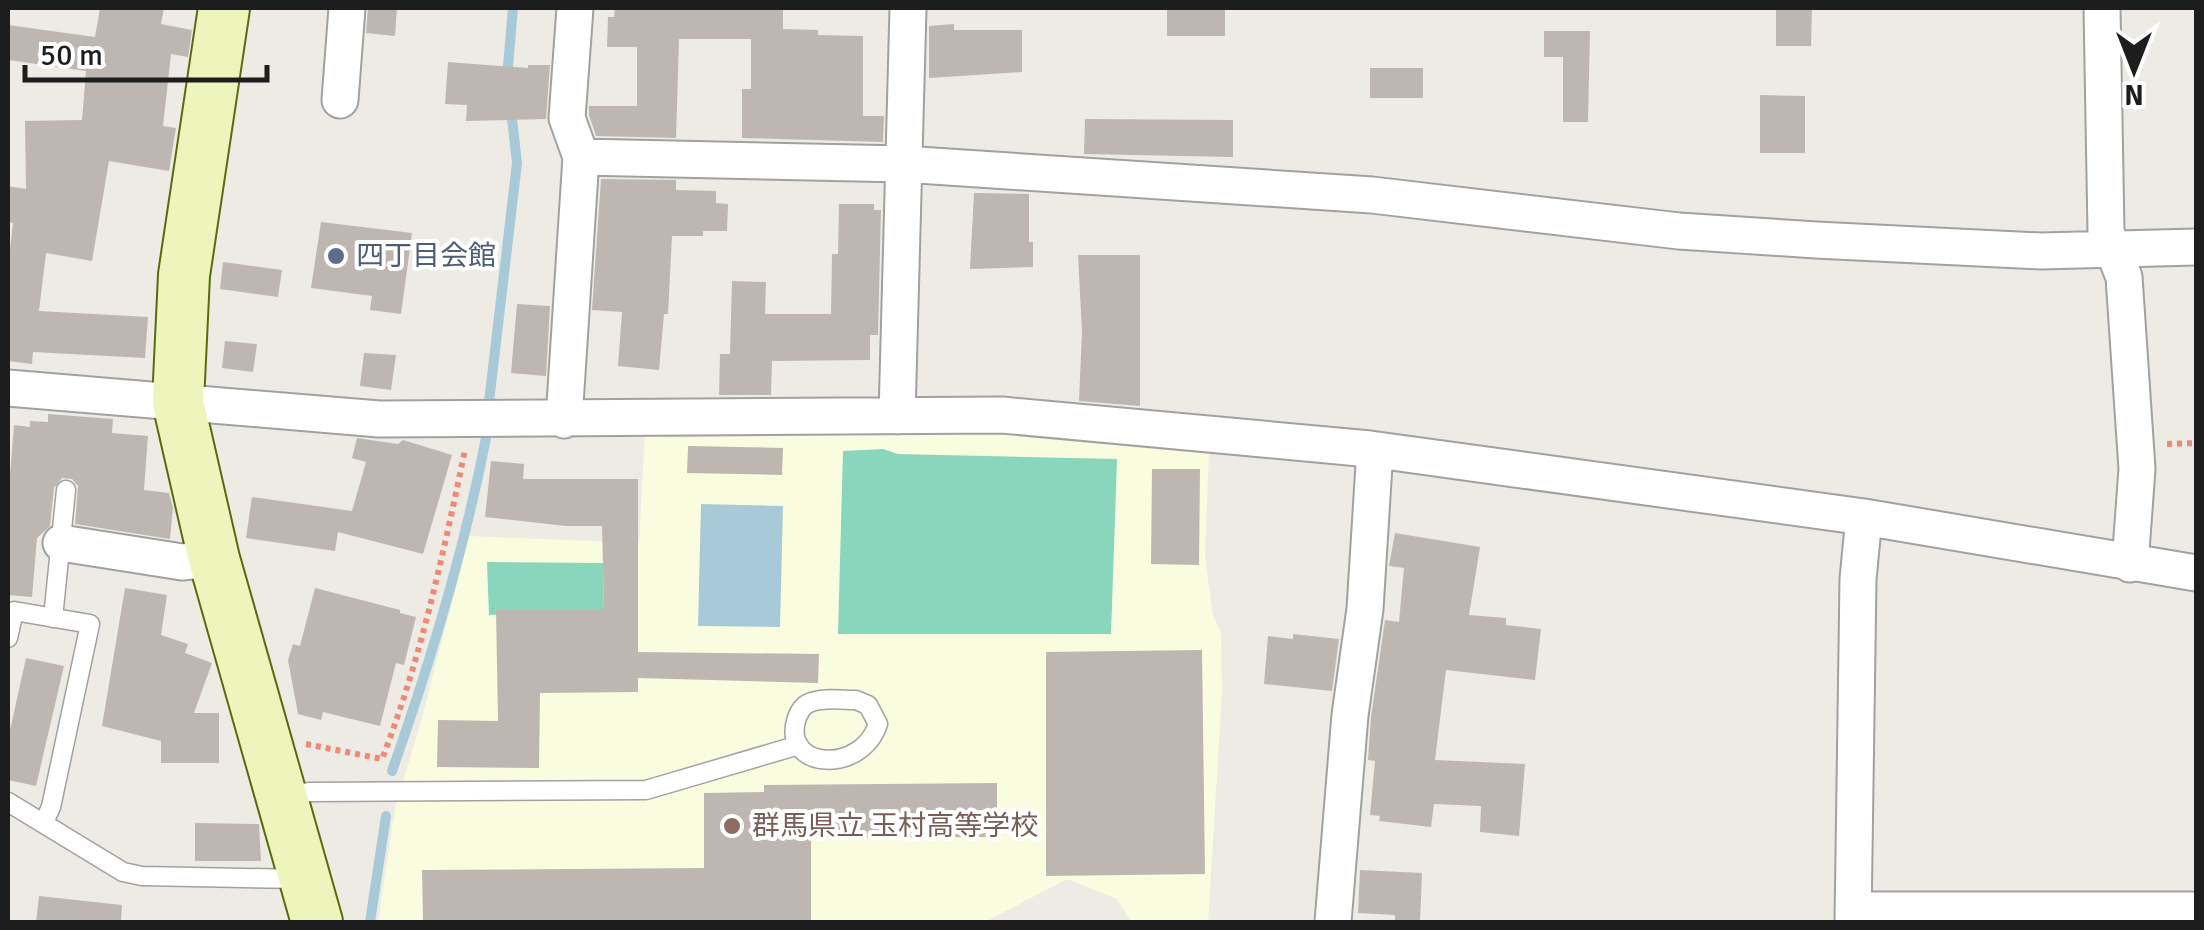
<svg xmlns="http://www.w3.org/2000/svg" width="2204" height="930" font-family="Signika,'Noto Sans JP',sans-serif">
	<rect width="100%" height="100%" fill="#eeebe4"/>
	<path fill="#fafcdf" d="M645 431 666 438 985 432 1209 452 1205 557 1213 616 1221 632 1222 693 1208 922H1131L1117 899 1067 879 985 922H378L395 808 422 718 469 536 639 543Z"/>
	<path fill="#89d6bd" d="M883 449 898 454 1117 459 1111 634H838L843 451Z
		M487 562 603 563 604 609 489 615Z"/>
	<path fill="#a8cad8" d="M701 504 783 506 780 627 698 626Z"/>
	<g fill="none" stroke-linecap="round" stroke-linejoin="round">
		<path stroke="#a8cad8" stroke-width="10" d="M507 78 513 8
			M489 402 517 163 511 110
			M392 771C431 661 465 547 487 433
			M370 922 386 816"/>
	</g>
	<path fill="#beb7b1" d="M100 8H164L161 24 192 30 188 57 171 54 163 126 176 128 169 171 109 161 92 261 46 253 39 311 148 317 145 358 33 352 32 364 8 361V267L13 223 8 222V186L26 189 25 121 82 120 86 71 8 60V25L95 37Z
		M368 8H397L395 36 366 33Z
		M615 8H783V29L818 30V35L863 36V116H884L883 142 742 138V89H751V39H679L676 138 596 136 589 115V106H637V47H607L608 17H614Z
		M1167 8H1225V36H1167Z
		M1776 8H1812L1811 46H1776Z
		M954 24V30H1022V72L929 78V26Z
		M1544 31H1590L1588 122H1563V57H1544Z
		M448 62 528 68V65H550L546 119 466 121 467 105 445 104Z
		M1370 68H1423V98H1370Z
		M1760 95 1805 96V153H1760Z
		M1085 119 1233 120V157L1084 154Z
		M601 179 676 180V190L716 191V203L728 204 727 231H703V236H672L668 314H664L659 370 618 366 622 312 592 310Z
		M974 193 1029 194V242H1033V267L970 269Z
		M839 204H874V210H881L878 335H870V360L772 361 771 395H719L720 354H730L732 281 766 282 765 314H831L832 254H838Z
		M321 222 412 233 401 314 370 310 372 296 311 288Z
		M1078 255H1140V406L1079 401 1082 332Z
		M223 262 282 270 278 297 220 289Z
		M517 304 550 306 546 376 511 373Z
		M225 341 257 344 253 372 222 368Z
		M364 353 396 355 391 390 360 386Z
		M48 414 113 419 112 433 148 436 144 490 169 493 173 508 170 539 75 524 78 486 72 479 62 478 54 488 50 526 37 538 32 597 8 595V501L14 425 30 427V421L48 422Z
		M357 438 398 444 403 440 452 455 423 554 338 532 335 551 246 538 252 497 352 511 366 462 352 458Z
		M688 446 783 448 782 475 687 473Z
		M491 461 524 464 523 479H638V652L819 654 818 683 638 678V692L540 693 539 768 437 767 438 720 498 721 496 610 604 609 602 526H566L485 517Z
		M1152 469H1200L1199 565 1151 564Z
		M1395 533 1480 547 1469 615 1506 618V625L1541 629 1535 680 1446 670 1435 760 1525 764 1519 836 1480 832 1481 806 1434 804 1431 827 1379 821 1380 816 1370 815 1375 761 1368 760 1371 717 1385 620 1399 622 1404 568 1389 566Z
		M125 588 167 595 161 635 188 644 185 653 212 663 194 713H219V763H161V741L102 726Z
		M315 588 400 610V613L416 617 404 665 396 663 380 726 323 712 321 720 298 714 288 660 293 644 300 646Z
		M1293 634 1339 639 1332 691 1264 684 1268 636 1293 639Z
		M1202 650 1205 874 1046 876V652Z
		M26 658 64 666 36 786 8 780V739Z
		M997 783V837L811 838V922H423L422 870 704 868V793L764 792V785Z
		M195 823 259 824 261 861H195Z
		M1360 870 1422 873 1420 922H1395V915L1358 913Z
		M39 896 122 905 121 922H36Z"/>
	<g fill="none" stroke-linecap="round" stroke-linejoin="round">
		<defs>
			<path id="lane" d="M53 618 66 490
				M8 638 14 611 90 624 51 807 44 822
				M856 700 868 705 878 724C861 775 783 769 796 721 798 714 802 706 809 703 822 697 843 700 856 700Z
				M284 796 310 792 646 790 799 745
				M8 802 123 872 142 876 300 879"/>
			<path id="street" d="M2102 8 2106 232 2124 277 2137 469 2130 564
				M340 100 347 8
				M581 157 903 164 1372 195 1679 231 1816 240 2041 251 2196 247
				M8 388 379 419 1002 415 1370 449 1864 517 2196 573
				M897 416 908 8
				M564 420 581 157 567 118 575 8
				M61 543 182 562 214 559
				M1853 910H2196
				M1333 922 1350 715 1365 609 1374 465 1370 449
				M1853 922 1858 579 1864 517"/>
			<path id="secondary" d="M224 8 184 275 178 402 214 559 317 922"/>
		</defs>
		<use href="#lane" stroke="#a1a1a1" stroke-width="21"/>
		<use href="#street" stroke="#a1a1a1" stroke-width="39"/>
		<use href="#secondary" stroke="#5b6a0e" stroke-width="54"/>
		<path stroke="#ed8976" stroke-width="6" stroke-dasharray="5 5" stroke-linecap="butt" d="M2167 444 2196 443
			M306 744 382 759C421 659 443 555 465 450"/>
		<use href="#lane" stroke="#fff" stroke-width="18"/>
		<use href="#street" stroke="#fff" stroke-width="35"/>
		<use href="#secondary" stroke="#edf4bc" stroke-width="50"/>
	</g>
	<circle fill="#5c6f8a" stroke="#fff" stroke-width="4" cx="336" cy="256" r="10"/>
	<circle fill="#8d6e63" stroke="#fff" stroke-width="4" cx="732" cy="826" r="10"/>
	<g text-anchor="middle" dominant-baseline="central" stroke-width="8" stroke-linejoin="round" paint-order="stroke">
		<g font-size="28" fill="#4e5e75" stroke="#fff" text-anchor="start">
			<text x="356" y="256">四丁目会館</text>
		</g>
		<g font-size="28" fill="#785e54" stroke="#fff" text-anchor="start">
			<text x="752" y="826">群馬県立 玉村高等学校</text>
		</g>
	</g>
	<rect width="2204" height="930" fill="none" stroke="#1d1d1d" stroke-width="20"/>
	<g transform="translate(2134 70) rotate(180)" stroke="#ffffff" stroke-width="8" paint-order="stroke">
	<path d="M0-8L18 38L0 25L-18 38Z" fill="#1d1d1d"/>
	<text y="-15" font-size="28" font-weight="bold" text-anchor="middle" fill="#1d1d1d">N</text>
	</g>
	<path d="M25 65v15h242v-15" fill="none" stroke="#1d1d1d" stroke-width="5"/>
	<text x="40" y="65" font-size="30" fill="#1d1d1d" stroke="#ffffff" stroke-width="8" paint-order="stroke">50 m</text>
</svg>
